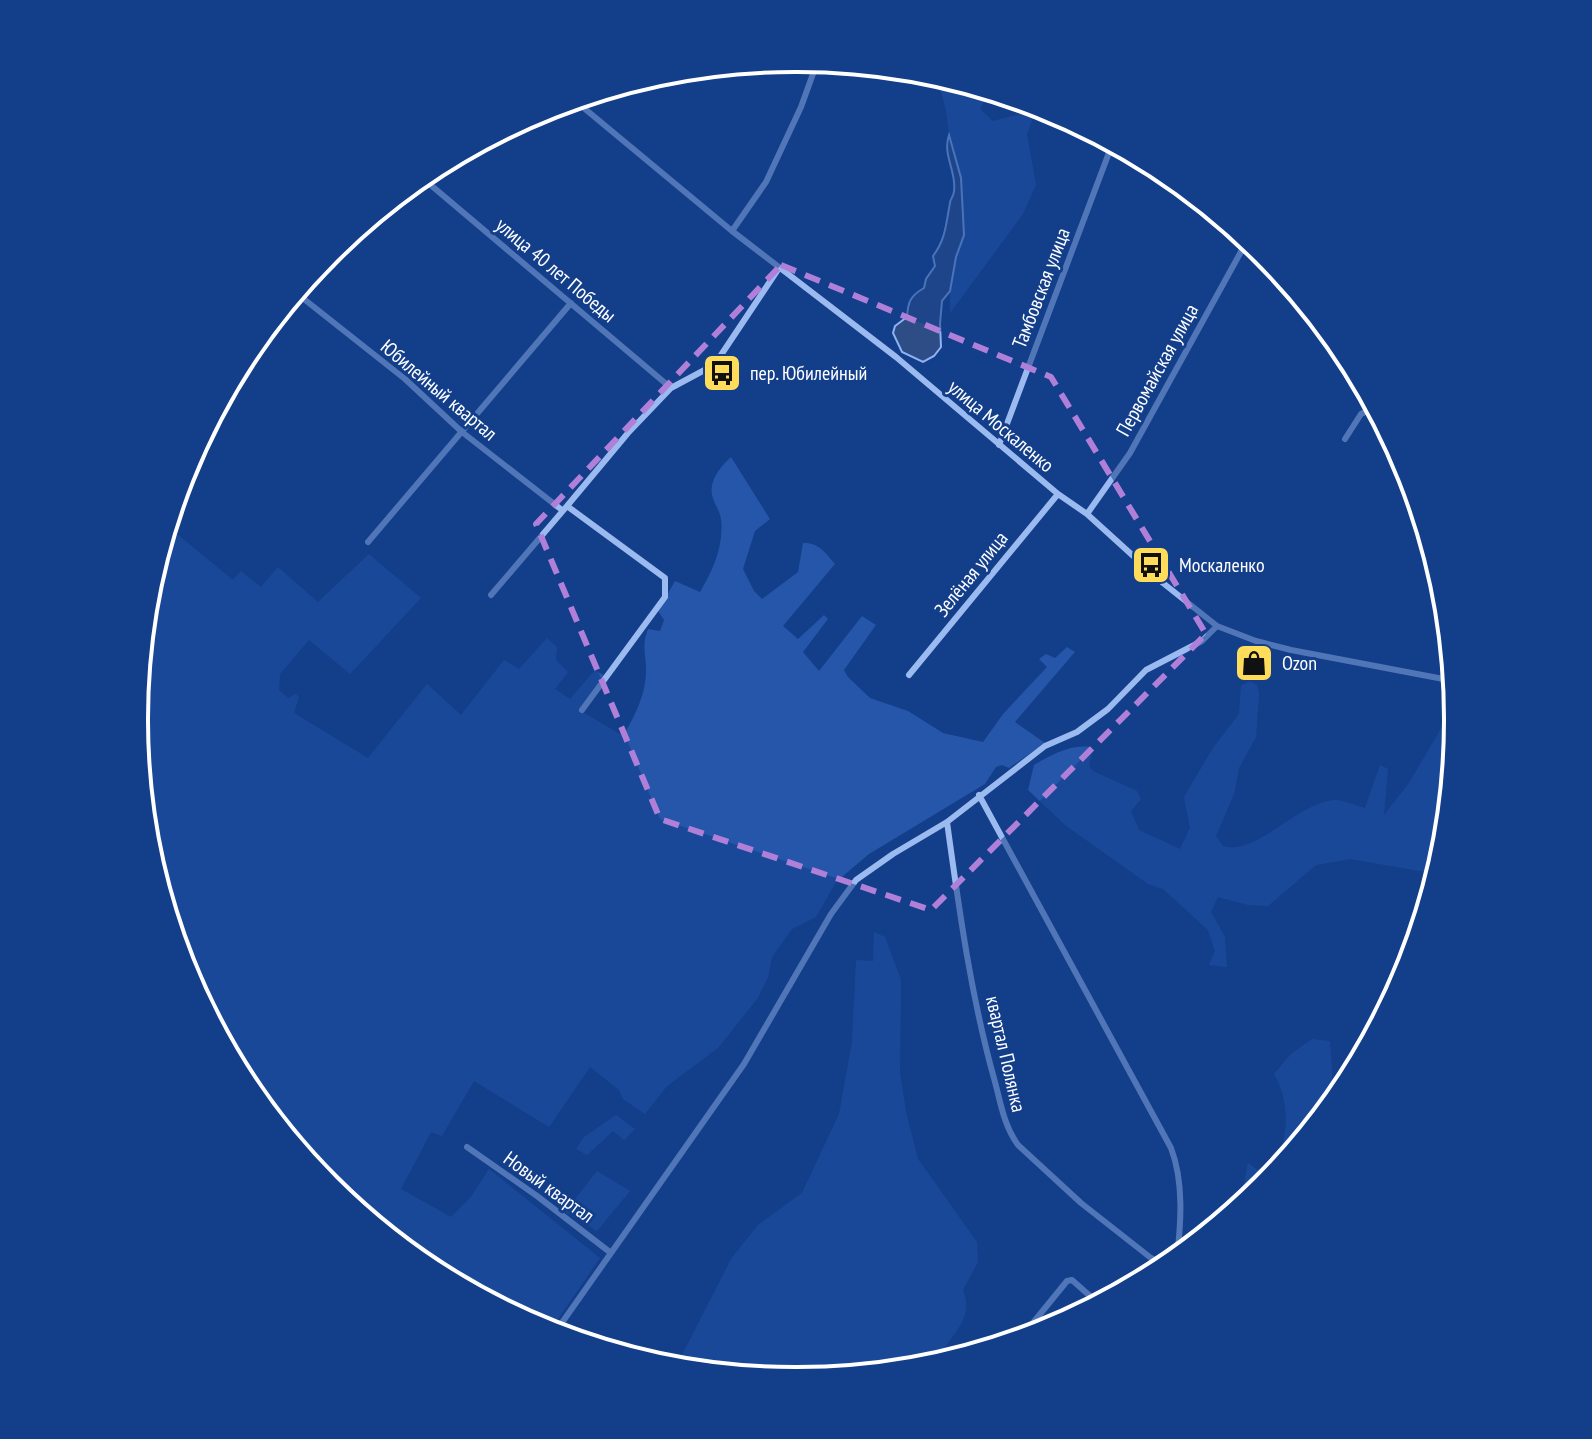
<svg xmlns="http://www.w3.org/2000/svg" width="1592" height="1439" font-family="'PT Sans Narrow',sans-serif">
	<rect width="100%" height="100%" fill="#133e8a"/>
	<path fill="#2556a9" d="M936 74 989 90 980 109 993 121 1036 110 1027 134 1036 185 1023 214 950 313V291L956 257 964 235 961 178 949 135 946 110Z
		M731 457 770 519 755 531 743 569 754 591 762 599 798 572 803 543C818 542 826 553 835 564L783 626 798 639 824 615 828 619 803 652 819 671 862 616 876 625 844 670 848 677 870 698 908 711 943 733 983 742 1003 714 1047 667 1039 659 1046 654 1055 658 1067 647 1075 652 1015 722 1045 743 1009 768 1002 765 996 767 985 784 869 854 836 882 816 917 792 929 772 957 768 977 757 999 718 1048 667 1086 645 1114 623 1099 619 1090 590 1067 549 1127 474 1081 442 1136 431 1132 401 1189 451 1217 471 1197 489 1169 600 1258 549 1332 509 1313 400 1241 371 1219 369 1221 328 1187 246 1087 185 972 147 848 135 719 147 590 165 531 172 530 233 580 241 571 261 587 278 567 318 602 369 554 421 598 350 674 309 640 280 674 279 690 288 698 296 694 299 697 294 713 368 758 427 684 461 715 504 660 519 669 547 638 557 647 556 660 568 672 555 689 570 699 595 670 605 676 581 711 623 736C635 716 647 692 646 667 645 651 642 644 648 629L660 631 664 620 658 611 675 581 700 592C713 570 724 546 721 519 720 511 714 504 712 495 709 480 721 466 731 457Z
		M1250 681 1257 685 1259 693 1256 737 1239 768 1234 794 1216 836 1223 846C1255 857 1298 802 1335 800 1344 800 1356 806 1365 808L1380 765 1388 769 1384 815 1409 783 1446 720 1456 709 1457 720 1445 849 1437 874 1350 859 1316 865 1268 906 1248 905 1218 897 1211 912 1225 937 1227 967 1209 965 1215 951 1208 930 1163 889 1148 884 1065 825 1028 790 1034 765C1050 755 1075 742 1093 748L1089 766 1093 771 1137 791 1141 799 1131 811 1139 830 1180 849 1190 828 1184 797 1213 748 1239 714 1241 686Z
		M874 932 885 937 901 980 900 1072 906 1112 918 1159 977 1242 978 1262 963 1290C976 1324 945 1335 937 1365L925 1368 796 1381 675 1369 731 1259 758 1225 802 1193 839 1114 852 1042 856 960 873 961Z
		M1312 1039 1330 1041 1333 1089 1340 1094 1278 1167C1286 1132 1292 1107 1274 1074L1291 1054Z
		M616 1115 635 1129 624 1140 613 1131 587 1155 576 1149 584 1137Z
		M1248 1163 1270 1179 1237 1209 1240 1203Z
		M597 1171 630 1191 597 1231 565 1212Z"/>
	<path fill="#2e4d87" stroke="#8cb4f3" stroke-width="2" d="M949 135 961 178 964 235 956 257 950 291 942 301 940 324 941 347 934 356 923 362 902 352 893 333 895 326 907 317C908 302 910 296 924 288L926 279 935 266 933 256C946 239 946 223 950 203 950 199 954 196 954 191 957 172 942 155 949 135Z"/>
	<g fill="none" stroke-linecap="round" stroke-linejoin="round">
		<path stroke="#9bbaf0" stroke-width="6" d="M573 99 732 231 896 357 1058 494 1087 514 1163 583 1217 626 1256 641 1291 650 1454 681
			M420 176 671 388
			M732 231 766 182 801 107 818 60
			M295 292 405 379 462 432 562 510
			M1345 439 1361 414 1375 407
			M999 445 1113 142
			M567 506 628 433 671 388 712 366 719 358 779 268
			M1087 514 1130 453 1248 239
			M368 542 571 303
			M491 595 567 506 665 578V597L582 710
			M909 675 1058 494
			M979 795 1171 1148C1184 1182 1181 1223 1177 1258
			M947 822C959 909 971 997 995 1082 1001 1104 1004 1126 1018 1145L1081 1203 1151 1258 1162 1264 1169 1265
			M467 1147 537 1196 611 1253
			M554 1334 744 1064 831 914 856 880 893 854 947 822 1045 746 1077 732 1108 709 1146 670 1202 641 1217 626
			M1019 1340 1067 1281 1072 1280 1099 1304"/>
	</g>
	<path d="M0 0H1592V1439H0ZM781 265 1051 377 1206 634 931 910 660 819 536 524Z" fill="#133e8a" fill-opacity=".55" fill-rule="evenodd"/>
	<path fill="none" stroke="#b080d9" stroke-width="6" stroke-dasharray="16 10" stroke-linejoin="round" d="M781 265 1051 377 1206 634 931 910 660 819 536 524Z"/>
	<defs>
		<symbol id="bus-square" viewBox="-11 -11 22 22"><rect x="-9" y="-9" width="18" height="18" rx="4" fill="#ffdd5a" stroke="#133e8a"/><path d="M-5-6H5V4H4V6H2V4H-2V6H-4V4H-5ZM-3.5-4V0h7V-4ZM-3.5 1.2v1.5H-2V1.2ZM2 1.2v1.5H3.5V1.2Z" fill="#111"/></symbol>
		<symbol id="shop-square" viewBox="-11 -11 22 22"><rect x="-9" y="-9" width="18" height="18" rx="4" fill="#ffdd5a" stroke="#133e8a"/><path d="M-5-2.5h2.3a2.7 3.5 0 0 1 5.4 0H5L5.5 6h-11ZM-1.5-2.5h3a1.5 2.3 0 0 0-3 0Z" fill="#111"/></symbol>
	</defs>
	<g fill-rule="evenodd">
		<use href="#bus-square" x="700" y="351" width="44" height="44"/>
		<use href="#bus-square" x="1129" y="543" width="44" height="44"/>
		<use href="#shop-square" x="1232" y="641" width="44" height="44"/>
	</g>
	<g text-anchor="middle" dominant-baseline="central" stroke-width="6" stroke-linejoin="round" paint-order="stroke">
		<g font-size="20" fill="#fff" stroke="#133e8a">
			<text transform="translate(556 270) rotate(40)">улица 40 лет Победы</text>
			<text transform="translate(1041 288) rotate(-69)">Тамбовская улица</text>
			<text transform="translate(1157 370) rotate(-61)">Первомайская улица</text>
			<text transform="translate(439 390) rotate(40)">Юбилейный квартал</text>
			<text transform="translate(1001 426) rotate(40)">улица Москаленко</text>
			<text transform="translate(971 574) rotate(-51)">Зелёная улица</text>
			<text transform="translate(1006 1054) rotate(77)">квартал Полянка</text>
			<text transform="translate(549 1187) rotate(36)">Новый квартал</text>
		</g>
		<g font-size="20" fill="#fff" stroke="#133e8a" text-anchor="start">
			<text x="750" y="373">пер. Юбилейный</text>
			<text x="1179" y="565">Москаленко</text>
			<text x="1282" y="663">Ozon</text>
		</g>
	</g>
	<path d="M0 0H1592V1439H0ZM795 72H797A647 647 0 0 1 1444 719V720A647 647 0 0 1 797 1367H795A647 647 0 0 1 148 720V719A647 647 0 0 1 795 72Z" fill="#133e8a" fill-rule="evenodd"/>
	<path fill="none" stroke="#fff" stroke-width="4" d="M795 72H797A647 647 0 0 1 1444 719V720A647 647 0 0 1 797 1367H795A647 647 0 0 1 148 720V719A647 647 0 0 1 795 72Z"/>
</svg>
